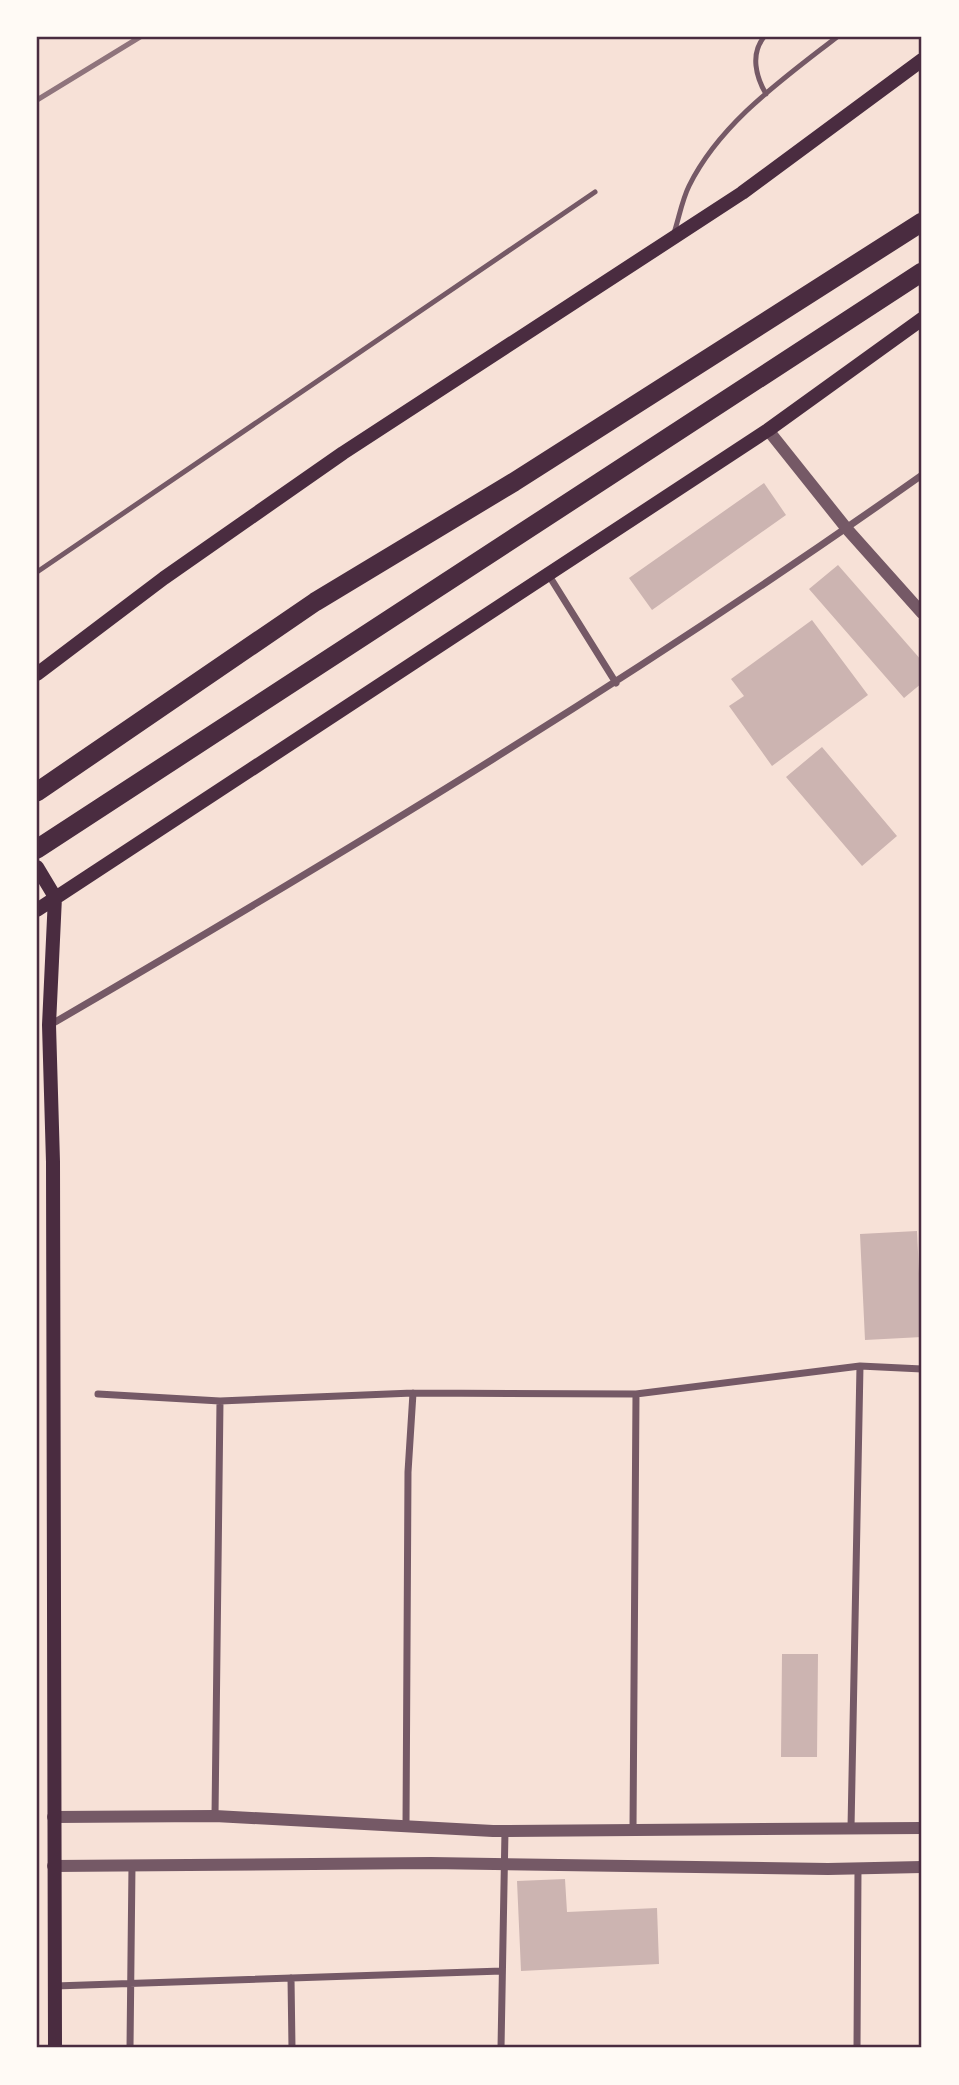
<svg xmlns="http://www.w3.org/2000/svg" width="959" height="2085" font-family="'Asap Condensed',sans-serif">
	<rect width="100%" height="100%" fill="#f7e1d7"/>
	<path fill="#ccb4b1" d="M764 483 786 515 652 610 629 578Z
		M838 565 922 661V683L904 698 809 589Z
		M812 620 868 695 772 766 729 706 744 696 731 679Z
		M822 747 897 836 862 866 786 777Z
		M917 1231 922 1337 865 1340 860 1234Z
		M782 1654H818L817 1757H781Z
		M565 1879 567 1912 657 1908 659 1964 521 1971 517 1881Z"/>
	<g fill="none" stroke-linecap="round" stroke-linejoin="round">
		<path stroke="#755966" stroke-width="5" d="M764 37C750 54 756 77 766 94
			M674 233C679 218 682 200 689 186 720 123 783 79 837 37
			M37 572 595 192"/>
		<path stroke="#755966" stroke-width="7" d="M548 574 616 683
			M50 1025C347 852 641 674 922 475
			M98 1394 220 1401 413 1393 636 1394 860 1366 922 1369
			M215 1816 220 1401
			M406 1825 408 1472 413 1393
			M851 1828 860 1366
			M633 1829 636 1394
			M291 1978 292 2048
			M55 1986 502 1971
			M130 2048 132 1865
			M501 2048 505 1831
			M857 2048 858 1869"/>
		<path stroke="#755966" stroke-width="12" d="M768 430 847 529 922 613
			M53 1817 215 1816 493 1831 922 1828
			M53 1866 431 1863 828 1869 922 1867"/>
		<path stroke="#4a2c40" stroke-width="14" d="M37 674 164 578 343 453 742 193 922 60
			M37 867 55 897 49 1025 53 1162 55 2048
			M37 910 768 430 922 319"/>
		<path stroke="#4a2c40" stroke-width="19" d="M37 792 315 602 514 482 922 222
			M37 849 922 272"/>
		<path stroke="#8f747c" stroke-width="5" d="M37 100 140 37"/>
	</g>
	<rect width="959" height="2085" fill="none" stroke="#fffaf5" stroke-width="77"/>
	<rect x="38" y="38" width="882" height="2008" fill="none" stroke="#4a2c40" stroke-width="2.5"/>
</svg>
